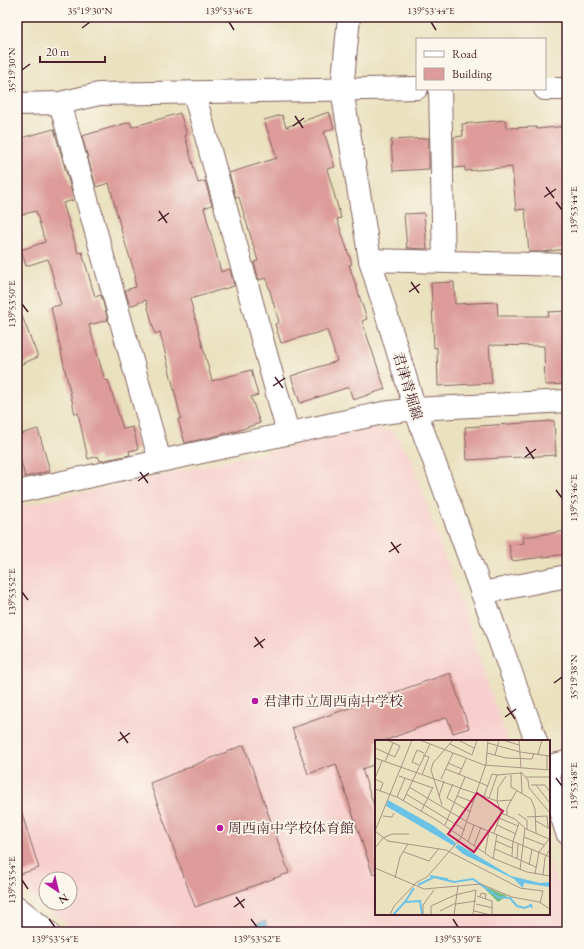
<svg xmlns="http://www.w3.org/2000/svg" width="584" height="949" font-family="'EB Garamond','Noto Serif JP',serif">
	<rect width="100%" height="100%" fill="#fbf7ec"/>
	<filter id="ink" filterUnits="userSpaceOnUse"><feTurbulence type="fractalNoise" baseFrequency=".025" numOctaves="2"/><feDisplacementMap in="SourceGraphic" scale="8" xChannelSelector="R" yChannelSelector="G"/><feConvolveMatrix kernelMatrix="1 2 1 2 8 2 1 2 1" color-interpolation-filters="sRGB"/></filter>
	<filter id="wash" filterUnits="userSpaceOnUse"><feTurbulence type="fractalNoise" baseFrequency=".012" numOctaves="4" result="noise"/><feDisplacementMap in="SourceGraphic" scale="16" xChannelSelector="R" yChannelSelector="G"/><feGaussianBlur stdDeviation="0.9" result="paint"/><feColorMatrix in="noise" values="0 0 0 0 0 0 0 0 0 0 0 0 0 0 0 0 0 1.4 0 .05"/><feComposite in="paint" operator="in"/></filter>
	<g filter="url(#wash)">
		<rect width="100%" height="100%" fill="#eae1bf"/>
		<path fill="#f7d0cd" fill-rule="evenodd" d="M372 429 392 431 411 459 508 741H376V914H549V859L566 907V917L558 929 552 932H76L17 884V507ZM46 879H70V903H46Z"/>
		<path fill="#6ac2e7" stroke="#5a7089" d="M265 921 269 932H235Z"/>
		<g id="blocks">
			<path fill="#dd9c9a" d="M329 112 334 128 324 132 335 167 327 169 341 218 337 219 352 264 349 265 367 319 362 321 385 389 353 400 349 387 300 403 291 376 337 361 327 330 281 343 275 324 279 322 266 278 259 280 254 262 258 261 239 197 236 198 229 173 277 158 264 120 282 115 286 127Z
				M180 113 187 135 185 136 198 183 205 181 212 205 204 208 221 272 230 269 234 286 190 299 212 381 251 370 258 395 251 397 260 423 234 432V431L216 436 185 443 178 419 181 418 160 332 155 334 146 300 130 306 125 290 136 287 134 278 136 277 122 233 109 183 96 187 82 136 130 122 132 127Z
				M505 120 506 128 536 127 537 129 567 126V249L542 252H529L525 209 516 210 512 167 465 171V167L454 168V137L463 136 462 124Z
				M54 129 74 200 63 203 78 253 82 252 95 297 101 295 108 320 89 325 105 381 108 380 123 429 133 427 138 449 129 451 130 455 100 461 98 456 88 459 78 413 75 414 51 307 61 305 48 259 26 266 21 250 45 242 36 211 17 216V139Z
				M429 138V169L393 171 391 140Z
				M424 213 427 249 407 248 404 214Z
				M454 282 455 304 497 302 498 316H549L548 312 567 311V384L545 385 544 346 489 345 492 383 438 386 437 347 434 348 431 283Z
				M18 306 38 357 17 366V307Z
				M554 421 556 455 467 460 465 427Z
				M38 429 50 471 25 477 17 447V435Z
				M567 531V554L512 561 509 545 524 543 523 537Z
				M450 673 469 728 453 733 447 717 384 741H376V764L362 769 376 812V874L373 875 336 764 308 774 292 728Z
				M244 745 289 873 195 907 150 783Z
				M21 811 39 868 17 875V812Z"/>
		</g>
	</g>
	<g filter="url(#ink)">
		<use href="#blocks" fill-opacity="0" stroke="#82635f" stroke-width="1"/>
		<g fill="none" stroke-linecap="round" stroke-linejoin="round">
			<defs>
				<path id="minor" d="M440 89 444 262
					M545 89H567
					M194 93 288 433
					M60 103 160 461
					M17 104 60 103 99 94 417 88
					M370 260 567 265
					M17 492 383 413 415 409 567 401
					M482 593 567 576
					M549 766 567 762
					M17 907 48 932"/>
				<path id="major" d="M349 17 342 90 370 260 415 409 536 741
					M549 777 567 833"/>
			</defs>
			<use href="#minor" stroke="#82635f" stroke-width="24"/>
			<use href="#major" stroke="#82635f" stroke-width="24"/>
			<use href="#minor" stroke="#fff" stroke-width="22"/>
			<use href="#major" stroke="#fff" stroke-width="22"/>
		</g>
	</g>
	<path fill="none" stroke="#4a1f2b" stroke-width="1.5" d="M229 22 234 30M431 22 436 30M82 28 90 22M22 70 30 64M295 116 303 128M293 126 304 118M546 187 554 198M544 197 556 189M556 202 562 210M159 211 167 223M158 221 169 213M411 282 419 293M409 292 420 284M22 304 28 312M275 377 283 388M273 386 285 378M526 447 534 459M525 457 536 449M140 472 148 483M138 481 149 473M556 490 562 498M391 542 399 553M389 552 401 544M22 592 28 600M255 637 263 648M254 647 265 639M554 683 562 677M507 707 515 719M505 717 516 709M120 732 128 743M118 741 130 733M556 778 562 786M22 880 28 889M236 897 244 908M234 907 245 899M49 919 55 927M251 919 257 927M453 919 458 927"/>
	<g fill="#b5179e" stroke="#fbf7ec" stroke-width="1.5">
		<circle cx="255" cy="701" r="4"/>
		<circle cx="220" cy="828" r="4"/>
	</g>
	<g text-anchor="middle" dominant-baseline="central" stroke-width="3.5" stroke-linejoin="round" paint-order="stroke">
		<g font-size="14" fill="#4a1f2b" stroke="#fbf7ec">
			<text transform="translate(408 386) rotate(73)">君津青堀線</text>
		</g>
		<g font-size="14" fill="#4a1f2b" stroke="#fbf7ec" text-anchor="start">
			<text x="263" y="701">君津市立周西南中学校</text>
			<text x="228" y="828">周西南中学校体育館</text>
		</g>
	</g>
	<g transform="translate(375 740)">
		<rect width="175" height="175" fill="#eae1bf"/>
		<path d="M107 146H109L132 156 123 162Z" fill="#72bb81"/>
		<path d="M13 60 59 86 81 103 79 106 11 66ZM83 104 136 136 165 143 175 142V147L149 143 148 148 139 139 88 114 80 107Z" fill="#6ac2e7"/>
		<path fill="none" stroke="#6ac2e7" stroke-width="2" d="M55 136 72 139V141M43 145 59 137 79 142 98 139 123 157 135 158 142 166 150 168 156 165 157 168M30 162 45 161 47 174M18 175 30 162 39 148"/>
		<path fill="none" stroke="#aa9384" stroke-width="1" d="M45 0 109 25 175 30M83 0 99 8M128 0 144 5M144 0 146 28M113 3 145 12 175 16M75 4 97 15 102 0M0 8 20 17 25 6 12 0M112 13 131 18 157 19 159 13M163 14 167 0M120 15 124 0M172 16V29M0 18 122 61M10 22 18 3M73 23 87 29M111 24 113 0M44 25 37 22 42 10 49 13M71 29 113 46M146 32 153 40 154 48 175 73M146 32 147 53M47 35 54 17 48 15M84 35 91 19M136 35V47L156 59 160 69 161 93M24 36 58 48M151 37H175M0 38 7 21M0 39 8 43 5 51M66 39 78 13M78 44 72 58 96 72M156 45H170L175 52M161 45 175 63M34 47 94 83 175 117M0 49 22 57 63 81 117 118 152 132 175 136M31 54 90 90M64 56 69 41M82 56 98 62M109 56 117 34 122 35M22 57 30 38M114 58 122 35 146 33M28 61 55 4M122 61 137 60M67 65 56 30 58 23 78 0M46 72 58 47M126 73 140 79 151 89 174 99M143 74 152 80V89M8 76 17 77 19 73M132 76V68L142 50M172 76 173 88M152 77 172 76M124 78 143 86M161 81 175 89M70 85 90 37M122 85 141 94M0 91 13 101 71 110 145 148 168 151 165 163M0 91 37 0M119 93 126 73 122 61 123 48 131 36M149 97 169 105M121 101 137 108M93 102 99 85M99 106 106 87M0 108 8 98 17 94H34M120 109 161 127M29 112 54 121 64 108M110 113 114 91M137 116 138 101 144 83M118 119 122 94M142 119 143 103M154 125 157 109M0 128 49 149 106 144 137 157 164 162 175 169M145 130 150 88M160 134 164 112 175 98M168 135 170 118 175 109M20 138 25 117 33 104M102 156 117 161V175M105 157 106 153 111 154 110 159M81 164 101 161M101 164 118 168M65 171 81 163M99 171 116 175M15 175 19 166 42 142 52 137 86 98 111 24M48 175V165L59 150M56 175V166L80 155 101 150 98 175M79 175 83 146"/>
		<path fill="#c2185b" fill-opacity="0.15" stroke="#c2185b" stroke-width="2" d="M102 53 128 71 99 112 73 94Z"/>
		<rect width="175" height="175" fill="none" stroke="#4a1f2b" stroke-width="2"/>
	</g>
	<rect width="584" height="949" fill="none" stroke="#fbf7ec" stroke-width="44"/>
	<rect x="416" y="38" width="130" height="52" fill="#fbf7ec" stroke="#b4a19f"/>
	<rect x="424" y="51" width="20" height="6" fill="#ffffff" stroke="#b4a19f"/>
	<text x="452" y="58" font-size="12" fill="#4a1f2b">Road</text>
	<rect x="424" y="68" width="20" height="12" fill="#dd9c9a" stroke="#b4a19f"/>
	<text x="452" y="78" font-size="12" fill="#4a1f2b">Building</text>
	<g transform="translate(58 891) rotate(145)"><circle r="19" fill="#fbf7ec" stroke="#b4a19f"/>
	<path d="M0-3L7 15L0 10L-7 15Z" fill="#b5179e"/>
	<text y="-6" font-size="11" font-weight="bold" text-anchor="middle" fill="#4a1f2b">N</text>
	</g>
	<path d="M40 56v6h65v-6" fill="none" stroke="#4a1f2b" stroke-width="2"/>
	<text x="46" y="56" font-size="12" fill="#4a1f2b" stroke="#fbf7ec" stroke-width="3" paint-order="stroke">20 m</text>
	<rect x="22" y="22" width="540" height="905" fill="none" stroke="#4a1f2b" stroke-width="1.5"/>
	<g font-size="10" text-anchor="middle" fill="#4a1f2b">
		<text x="90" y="14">35°19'30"N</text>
		<text x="229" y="14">139°53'46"E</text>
		<text x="431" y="14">139°53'44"E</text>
		<text transform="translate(11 70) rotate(-90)" y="4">35°19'30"N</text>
		<text transform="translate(573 210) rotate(-90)" y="4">139°53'44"E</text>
		<text transform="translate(11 304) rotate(-90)" y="4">139°53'50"E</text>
		<text transform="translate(573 498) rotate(-90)" y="4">139°53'46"E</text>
		<text transform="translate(11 592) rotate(-90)" y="4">139°53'52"E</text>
		<text transform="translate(573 677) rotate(-90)" y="4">35°19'38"N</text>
		<text transform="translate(573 786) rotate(-90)" y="4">139°53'48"E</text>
		<text transform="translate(11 880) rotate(-90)" y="4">139°53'54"E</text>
		<text x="55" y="942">139°53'54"E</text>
		<text x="257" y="942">139°53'52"E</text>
		<text x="458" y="942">139°53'50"E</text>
	</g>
</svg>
